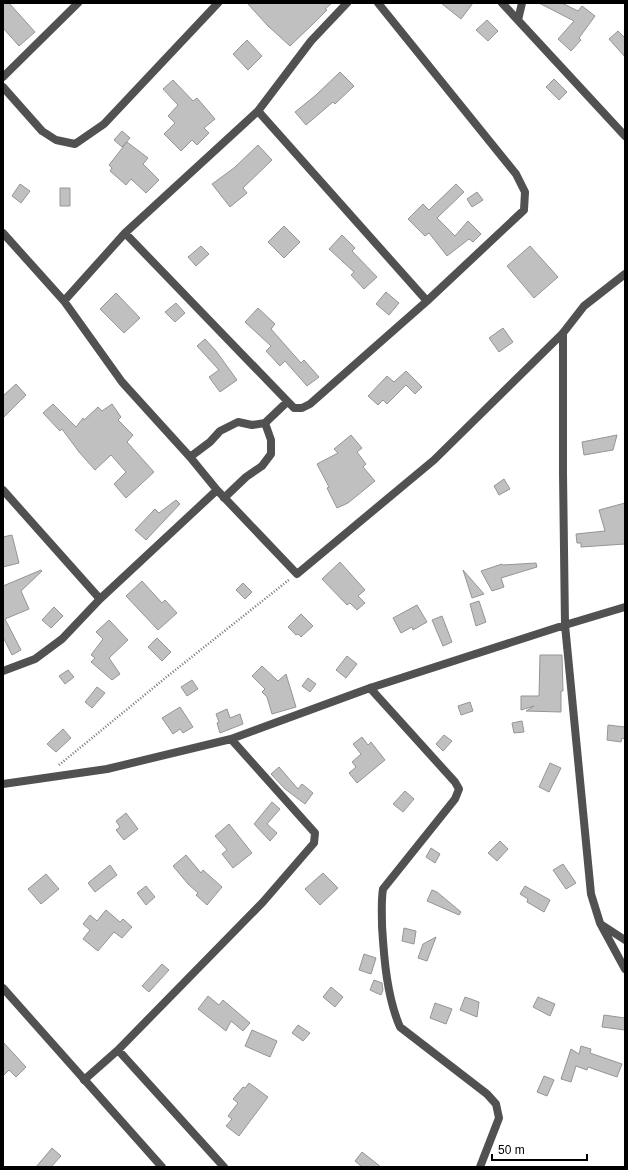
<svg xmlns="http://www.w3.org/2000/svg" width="628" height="1170" font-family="Arial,sans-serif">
	<rect width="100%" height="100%" fill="#fff"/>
	<path fill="#c0c0c0" stroke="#959595" d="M3 3H9L35 32 19 46 3 28Z
		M247 3H332L325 9 327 10 314 23 290 46 268 26Z
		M441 3H473L461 19Z
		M539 3H562L578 11 582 6 595 16 579 38 581 40 571 51 558 39 574 21Z
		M487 20 498 31 488 41 476 30Z
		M618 31 625 38V57L609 39Z
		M247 40 262 56 248 70 233 54Z
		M340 72 354 86 335 104 333 102 306 125 295 112 316 95Z
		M554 79 567 92 559 100 546 87Z
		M173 80 193 101 197 98 215 119 204 128 209 133 197 145 192 140 181 151 164 134 175 123 168 116 178 105 163 89Z
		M122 131 130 138 122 147 114 140Z
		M127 142 148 158 143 164 159 180 146 193 131 179 126 185 110 171 112 168 109 165Z
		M258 145 272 160 243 188 247 193 230 207 212 184 234 168Z
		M20 184 30 191 21 203 12 196Z
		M456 184 464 192 437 218 455 236 468 221 481 234 473 242 469 239 447 256 429 233 425 236 408 219 423 204 429 210Z
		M60 188H70V206H60Z
		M477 192 483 200 472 207 467 199Z
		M284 226 300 242 284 258 268 242Z
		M342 235 355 248 352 251 377 277 364 289 351 275 354 272 329 249Z
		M201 246 209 254 196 266 188 257Z
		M530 246 558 277 534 298 507 266Z
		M386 292 399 303 389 315 376 304Z
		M116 293 140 318 124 333 100 309Z
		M176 303 185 313 175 322 165 312Z
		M258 308 275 324 271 329 301 363 304 360 319 377 307 386 285 361 280 366 266 351 271 346 245 322Z
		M503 328 513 342 499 352 489 338Z
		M205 339 216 351 237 380 220 392 209 377 219 370 197 346Z
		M406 371 422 387 415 394 406 385 387 404 383 400 378 405 368 396 387 376 394 382Z
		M16 384 26 395 3 418V394L4 395Z
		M53 404 76 427 83 418 84 420 98 407 102 411 112 404 121 417 118 420 133 435 127 442 154 472 126 498 114 484 126 472 111 455 95 470 79 452 62 429 60 431 43 413Z
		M351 435 362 448 357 452 366 464 363 467 375 481 348 503 337 508 327 488 329 487 317 464 338 453 334 449Z
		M617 435 613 450 584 455 582 442Z
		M504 479 510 489 499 495 494 486Z
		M176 500 180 504 146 540 135 530 155 509 159 513Z
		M625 503V544L581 547V543H577L576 534 605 531 599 510Z
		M12 535 19 563 3 567V537Z
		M340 562 365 590 358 596 365 603 357 610 350 603 347 605 322 579Z
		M536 563 537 567 501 578 504 587 492 591 481 571 502 564 503 565Z
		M41 570 42 571 21 591 29 609 5 619 21 650 12 655 3 637V586Z
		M463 570 484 594 472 598Z
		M142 581 162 603 165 600 177 613 158 630 126 596Z
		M243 583 252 592 245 599 236 590Z
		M479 601 486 622 476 626 470 604Z
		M417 605 427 622 413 630 412 627 401 633 393 618Z
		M54 607 63 616 51 628 42 620Z
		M301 614 313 626 301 637 298 634 296 635 288 627Z
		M442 616 452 642 443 646 432 620Z
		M109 620 128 640 109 658 120 674 112 680 91 662 95 658 91 655 103 639 96 632Z
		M157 638 171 652 162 661 148 647Z
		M540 655H562L563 691H561V712L526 711 534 706 521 710V696H539Z
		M347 656 357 664 346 678 336 670Z
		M262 666 278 681 286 674 296 707 272 714 267 697 262 692 265 689 252 676Z
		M68 670 74 677 65 684 59 676Z
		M308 678 316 684 310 692 302 686Z
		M192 680 198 689 187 696 181 687Z
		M97 687 105 693 92 708 85 702Z
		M470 702 473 711 461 715 458 706Z
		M180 707 193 727 183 733 180 729 173 734 162 718Z
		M227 709 230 718 240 714 243 724 220 733 217 723 219 722 216 714Z
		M522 721 524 732 514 733 512 723Z
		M608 725 625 727V739L622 738 621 742 607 740Z
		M63 729 71 738 56 752 47 744Z
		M444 735 452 741 443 751 436 744Z
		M362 737 368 745 371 742 385 760 357 783 349 773 356 767 352 762 361 754 353 744Z
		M550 763 561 768 549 792 539 787Z
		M279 767 298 789 302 784 313 793 305 804 285 789 271 774Z
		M405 791 414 799 403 812 393 804Z
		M272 802 280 809 267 824 277 833 270 841 254 824Z
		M126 813 138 829 124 840 116 830 120 827 116 821Z
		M229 824 252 853 233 868 222 854 227 850 215 836Z
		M500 841 508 849 497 861 488 853Z
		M431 848 440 854 435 863 426 857Z
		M186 855 201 873 203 870 222 887 207 905 196 895 198 893 188 884 173 866Z
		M563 864 576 883 566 889 553 870Z
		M110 865 117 875 95 892 88 883Z
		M323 873 338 888 320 905 305 889Z
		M46 874 59 889 41 904 28 889Z
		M146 886 155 897 146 905 137 893Z
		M525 886 550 900 544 912 527 902 528 899 520 894Z
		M432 890 437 892 461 912 459 915 427 901Z
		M106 910 120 922 123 919 132 927 122 938 114 932 98 951 83 939 90 930 83 924 90 915 97 921Z
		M404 928 416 931 414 944 402 941Z
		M436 937 427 961 418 958 423 944Z
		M364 954 376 958 371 974 359 970Z
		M162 964 169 970 149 992 142 986Z
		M374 980 382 983 383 990 381 995 370 990Z
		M331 987 343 997 335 1007 323 997Z
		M208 996 219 1005 223 1000 250 1023 243 1031 231 1021 226 1031 198 1009Z
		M465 997 479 1002 477 1017 460 1010Z
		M538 997 555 1004 550 1016 533 1007Z
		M435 1003 452 1009 446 1024 430 1018Z
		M604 1015 625 1018V1030L602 1027Z
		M298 1025 310 1033 303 1041 292 1033Z
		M252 1030 277 1041 270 1057 245 1046Z
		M3 1042 26 1067 16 1077 9 1070 3 1076Z
		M581 1046 591 1049 590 1053 622 1064 617 1077 588 1067 587 1070 576 1066 571 1082 561 1079 571 1049 579 1054Z
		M544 1076 554 1080 547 1096 537 1092Z
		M249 1083 268 1097 239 1136 226 1126 232 1119 228 1116 238 1103 233 1099 243 1087 245 1088Z
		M52 1148 61 1156 51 1167H36Z
		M362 1152 381 1167H362L355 1161Z"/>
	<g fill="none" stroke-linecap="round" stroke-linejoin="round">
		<path stroke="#737373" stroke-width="2.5" stroke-dasharray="1 2" stroke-linecap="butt" d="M59 765 169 675 290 579"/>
		<path stroke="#515151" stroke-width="8" d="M502 3 625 136
			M518 20 522 3
			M3 77 78 3
			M3 87 42 131 56 140 75 144 104 124 218 3
			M258 111 427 301
			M3 233 64 301 122 382 190 457 217 490 297 574 434 460 563 333 584 306 625 274
			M125 233 294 408H302L310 404 427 301 524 210 525 192 516 174 378 3
			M64 301 125 233 258 111 311 41 347 3
			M563 333V474L565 625 591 894 600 923 625 969
			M190 457 210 442 220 431 238 422 252 425 265 423 287 402
			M3 490 100 599
			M224 498 246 477 262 466 271 454V440L265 423
			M3 671 35 659 62 639 100 599 217 490
			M370 688 455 782 459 789 455 799 383 889C381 901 382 914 382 926 384 959 387 997 400 1027L487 1094 496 1104 499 1118 480 1167
			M3 784 107 769 231 739 370 688 565 625 625 607
			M602 925 625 940
			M118 1050 224 1167
			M84 1080 118 1050 263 902 314 843 315 833 231 739"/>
		<path stroke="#515151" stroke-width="8" d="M3 988 162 1167"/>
	</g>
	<rect width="628" height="1170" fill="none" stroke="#000000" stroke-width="8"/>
	<path d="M492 1154v6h95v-6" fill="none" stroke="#000000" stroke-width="2"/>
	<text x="498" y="1154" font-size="12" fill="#000000" stroke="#ffffff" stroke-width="3" paint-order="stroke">50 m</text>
</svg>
